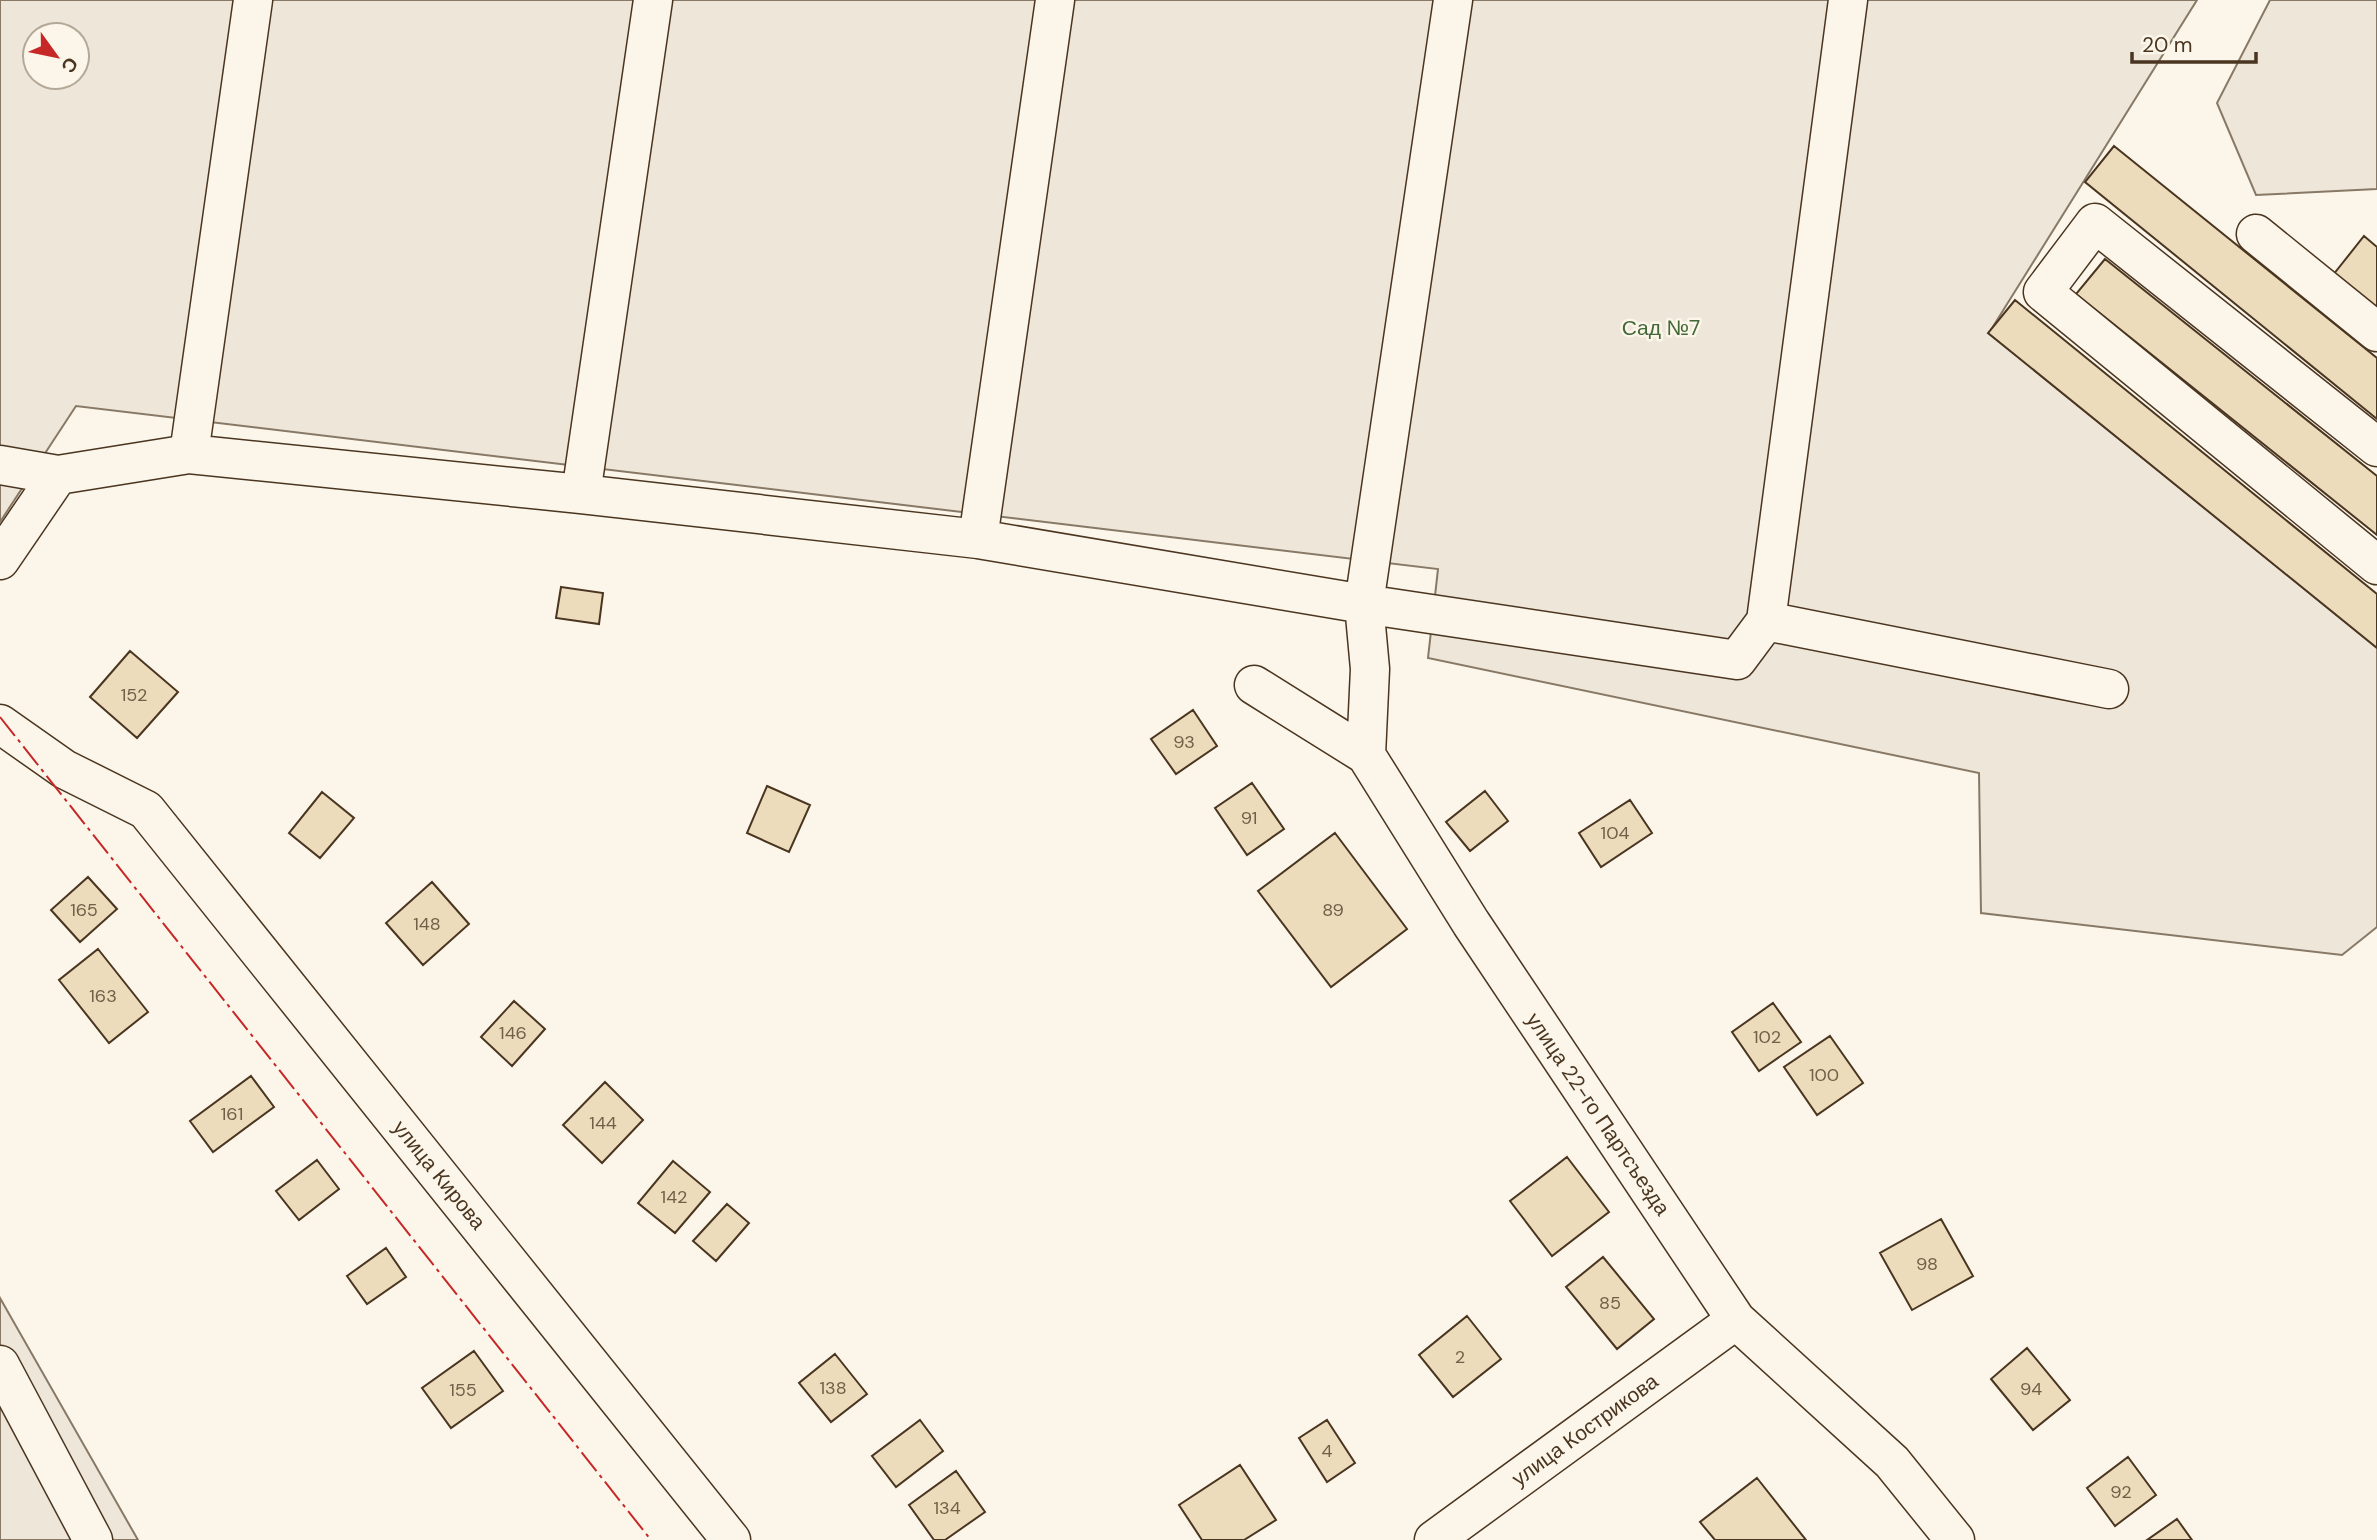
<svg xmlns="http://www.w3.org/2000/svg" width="2377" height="1540" font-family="'DM Sans',sans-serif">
	<rect width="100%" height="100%" fill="#fbf6e9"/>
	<path fill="#ede6d9" stroke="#887966" stroke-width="2" fill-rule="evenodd" d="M0 0H2197L1989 333 2377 648V927L2342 955 1981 913 1979 773 1428 658 1438 569 76 406 0 522ZM35 35H77V77H35Z
		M2270 0H2377V189L2256 195 2217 103Z
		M0 1298 138 1540H0Z"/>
	<path fill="#ecdcbc" stroke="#4a3520" stroke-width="2" d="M2114 146 2377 358V419L2085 182Z
		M2364 236 2377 247V310L2333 275Z
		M2105 259 2377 476V535L2076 294Z
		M2015 300 2377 594V648L1988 333Z
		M561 587 603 593 599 624 556 618Z
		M130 651 178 692 137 738 90 697Z
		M1193 710 1217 746 1176 774 1151 739Z
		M1252 783 1284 829 1247 855 1215 808Z
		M767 786 810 805 789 852 747 833Z
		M1485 791 1508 821 1470 851 1446 822Z
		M322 792 354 818 320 858 289 833Z
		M1630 800 1652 833 1601 867 1579 833Z
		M1335 833 1407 929 1331 987 1258 891Z
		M88 877 117 909 80 942 51 910Z
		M432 882 469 924 423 965 386 923Z
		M98 949 148 1012 109 1043 59 980Z
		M514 1001 545 1029 512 1066 481 1037Z
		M1773 1003 1801 1042 1759 1071 1732 1032Z
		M1830 1036 1863 1083 1817 1115 1784 1067Z
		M251 1076 274 1107 213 1152 190 1121Z
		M605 1082 643 1120 602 1163 563 1125Z
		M1567 1157 1609 1212 1552 1256 1510 1201Z
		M317 1160 339 1189 299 1220 276 1191Z
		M673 1161 710 1192 675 1233 638 1203Z
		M727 1204 749 1223 716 1261 693 1241Z
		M1941 1219 1973 1276 1912 1310 1880 1253Z
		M386 1248 406 1277 367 1304 347 1276Z
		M1603 1257 1654 1319 1617 1349 1566 1287Z
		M1467 1316 1501 1359 1453 1397 1419 1355Z
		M2027 1348 2070 1400 2033 1430 1991 1379Z
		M474 1351 503 1391 451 1428 422 1388Z
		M835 1354 867 1394 831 1422 799 1383Z
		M920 1420 943 1451 896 1487 872 1456Z
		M1327 1420 1355 1463 1327 1482 1299 1438Z
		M2128 1457 2156 1495 2115 1526 2087 1488Z
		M1240 1465 1276 1520 1244 1540H1202L1179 1505Z
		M956 1471 985 1512 945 1540H934L909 1505Z
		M1757 1478 1806 1540H1715L1700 1522Z
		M2177 1519 2192 1540H2147Z"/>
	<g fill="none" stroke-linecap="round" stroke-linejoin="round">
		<defs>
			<path id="minor" d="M2256 234 2377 332
				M2377 447 2095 223 2043 292 2377 565
				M189 454 253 0
				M0 465 58 475 189 454 581 494 978 539 1364 604 1737 660 1766 621 2109 689
				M581 494 653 0
				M978 539 1055 0
				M0 560 58 475
				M1766 621 1848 0
				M1254 685 1366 755 1471 923 1736 1320 1892 1462 1955 1540
				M0 724 64 769 146 810 731 1540
				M1366 755 1370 669 1364 604 1453 0
				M0 1365 93 1540
				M1434 1540 1736 1320"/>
		</defs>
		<use href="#minor" stroke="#4a3520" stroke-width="41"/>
		<use href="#minor" stroke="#fbf6e9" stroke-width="38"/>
		<path stroke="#c62828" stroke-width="2" stroke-dasharray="24 5 3.5 5" stroke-linecap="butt" d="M0 717 651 1540"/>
	</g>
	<g text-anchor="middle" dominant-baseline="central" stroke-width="5" stroke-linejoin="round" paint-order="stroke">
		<g font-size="18" fill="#725f47">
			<text x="134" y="695">152</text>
			<text x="1184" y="742">93</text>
			<text x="1249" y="818">91</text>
			<text x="1615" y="833">104</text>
			<text x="84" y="910">165</text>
			<text x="1333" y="910">89</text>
			<text x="427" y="924">148</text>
			<text x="103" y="996">163</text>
			<text x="513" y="1033">146</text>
			<text x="1767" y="1037">102</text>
			<text x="1824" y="1075">100</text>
			<text x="232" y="1114">161</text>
			<text x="603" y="1123">144</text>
			<text x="674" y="1197">142</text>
			<text x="1927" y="1264">98</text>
			<text x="1610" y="1303">85</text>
			<text x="1460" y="1357">2</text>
			<text x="833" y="1388">138</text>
			<text x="2031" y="1389">94</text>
			<text x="463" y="1390">155</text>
			<text x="1327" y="1451">4</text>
			<text x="2121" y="1492">92</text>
			<text x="947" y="1508">134</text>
		</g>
		<g font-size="21" fill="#436837" stroke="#fbf6e9">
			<text x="1661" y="328">Сад №7</text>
		</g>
		<g font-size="21" fill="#4a3520" stroke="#fbf6e9">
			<text transform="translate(1598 1114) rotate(56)">улица 22-го Партсъезда</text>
			<text transform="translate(439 1175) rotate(51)">улица Кирова</text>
			<text transform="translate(1585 1430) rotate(-36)">улица Кострикова</text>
		</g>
	</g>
	<g transform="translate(56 56) rotate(123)"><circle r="33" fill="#fbf6e9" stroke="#b4a999" stroke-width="2"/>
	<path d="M0-5L12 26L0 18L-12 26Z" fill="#c62828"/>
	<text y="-10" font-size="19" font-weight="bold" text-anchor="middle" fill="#4a3520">С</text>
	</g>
	<path d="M2132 52v10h124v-10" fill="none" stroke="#4a3520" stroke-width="3.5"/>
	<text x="2142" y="52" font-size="21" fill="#4a3520" stroke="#fbf6e9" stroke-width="5" paint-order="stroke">20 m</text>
</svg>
